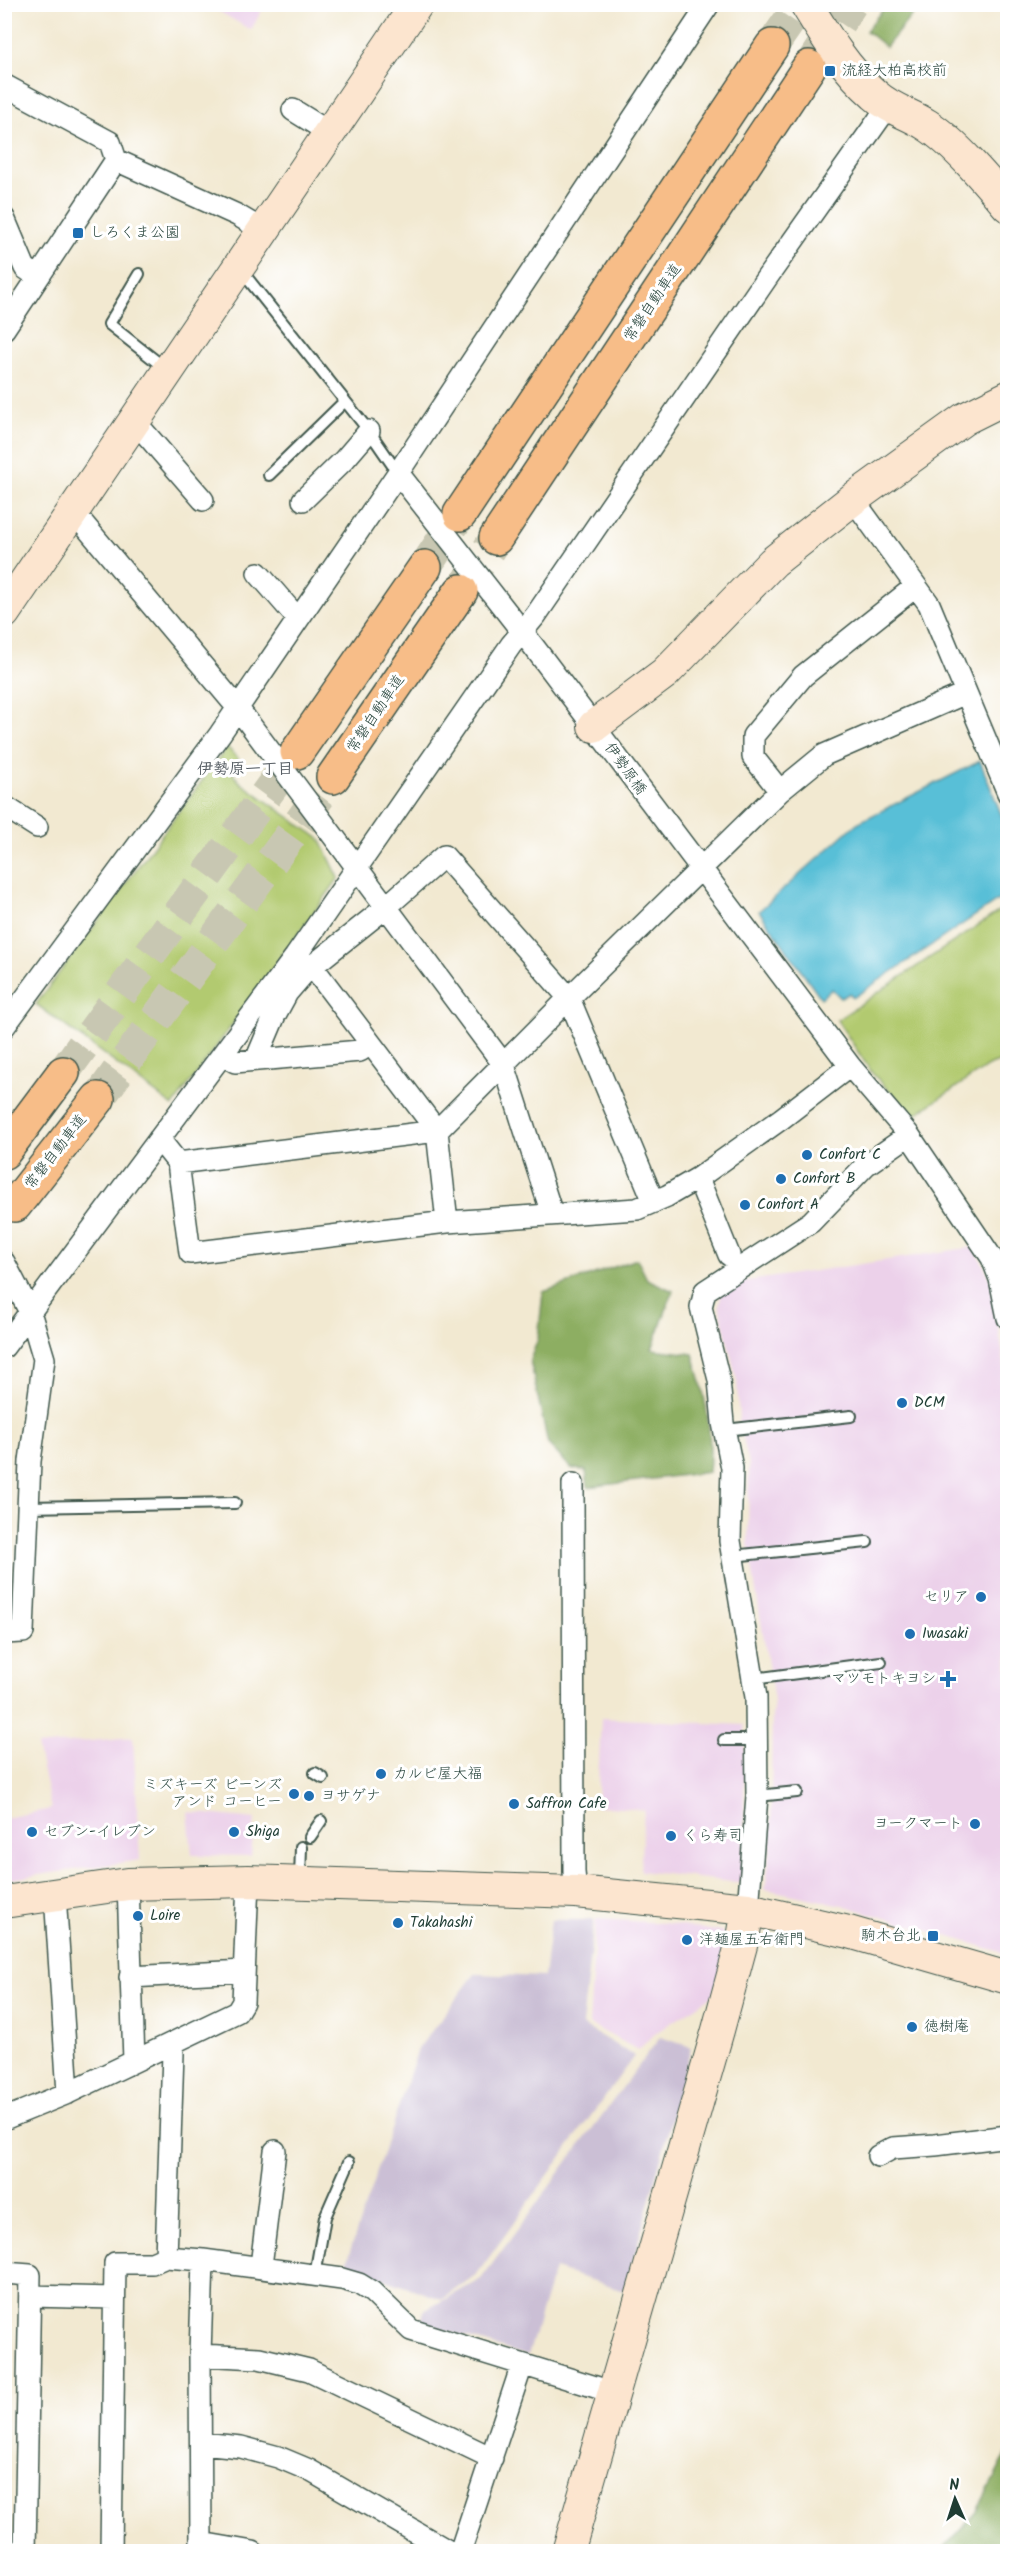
<svg xmlns="http://www.w3.org/2000/svg" width="1012" height="2556" font-family="Kalam,'Klee One',sans-serif">
	<rect width="100%" height="100%" fill="#fff"/>
	<filter id="ink" filterUnits="userSpaceOnUse"><feTurbulence type="fractalNoise" baseFrequency=".0167" numOctaves="2"/><feDisplacementMap in="SourceGraphic" scale="12" xChannelSelector="R" yChannelSelector="G"/><feConvolveMatrix kernelMatrix="1 2 1 2 8 2 1 2 1" color-interpolation-filters="sRGB"/></filter>
	<filter id="wash" filterUnits="userSpaceOnUse"><feTurbulence type="fractalNoise" baseFrequency=".008" numOctaves="4" result="noise"/><feDisplacementMap in="SourceGraphic" scale="24" xChannelSelector="R" yChannelSelector="G"/><feGaussianBlur stdDeviation="1.35" result="paint"/><feColorMatrix in="noise" values="0 0 0 0 0 0 0 0 0 0 0 0 0 0 0 0 0 1.4 0 .05"/><feComposite in="paint" operator="in"/></filter>
	<g filter="url(#wash)">
		<rect width="100%" height="100%" fill="#f2e9d1"/>
		<path fill="#ecd1ea" d="M208 5H265L251 30Z
			M974 1247 991 1280 1008 1387 1007 1954 842 1905 765 1889 771 1848 772 1716 774 1700 748 1543 749 1465 739 1420 737 1381 719 1306 722 1292 735 1283Z
			M601 1718 744 1725V1878L740 1883 640 1871 644 1810 597 1806Z
			M133 1737 140 1860 5 1880V1818L51 1809 37 1746Z
			M188 1812 255 1819 251 1856 192 1855Z
			M596 1919 665 1923 723 1932 730 1945 712 1996 657 2032 638 2050 589 2024Z"/>
		<path fill="#cbbfd5" d="M551 1920H594L582 2025 634 2056 477 2274 442 2299 345 2266 418 2049 475 1974 544 1977Z
			M660 2037 691 2047 625 2290 554 2269 528 2356 421 2323 424 2311 481 2279Z"/>
		<path fill="#b2ca6f" stroke="#688452" stroke-width="1.5" d="M227 747 242 763 232 773 241 783 320 839 339 878 173 1106 36 1004Z
			M1007 906V1059L988 1066 913 1116 872 1073 837 1020Z"/>
		<path fill="#8dae62" stroke="#56764b" stroke-width="1.5" d="M887 4 920 5 886 47 866 31Z
			M637 1259 647 1279 673 1291 652 1349 693 1354C705 1392 713 1432 709 1472L588 1487 586 1471 571 1468 548 1444 530 1360 538 1339 543 1292Z
			M1007 2453V2551H941L976 2513Z"/>
		<path fill="#59bfd7" stroke="#3c7e86" stroke-width="1.5" d="M980 761 1007 829V894L853 998 850 993 841 998 832 989 821 998 759 911 857 823Z"/>
	</g>
	<g filter="url(#ink)">
		<g fill="none" stroke-linecap="round" stroke-linejoin="round">
			<path stroke="#c8c7b2" stroke-width="33" stroke-dasharray="33 16" stroke-linecap="butt" d="M772 46 801 4
				M812 63 851 4
				M425 567 460 514
				M461 591 496 538
				M63 1073 297 752
				M98 1099 333 777"/>
			<defs>
				<path id="lane" d="M238 273 248 279 369 431 398 473
					M139 274 109 324 166 369
					M269 475 345 401
					M725 1430 851 1416
					M28 1507 235 1503
					M732 1556 867 1542
					M753 1679 881 1662
					M724 1740H755
					M315 1773 323 1778
					M757 1796 797 1792
					M310 1837 321 1821
					M300 1879 301 1847
					M315 2275 325 2217 349 2162"/>
				<path id="street" d="M4 85 110 142 116 160 237 215 264 231
					M293 110 330 133
					M4 218 25 268 38 277
					M4 329 116 160
					M133 425 145 433 203 500
					M398 473 534 647 850 1066 909 1135 992 1258 1000 1279 1008 1318
					M853 499 929 604 1008 793
					M303 500 344 460 369 431
					M72 515 81 521 237 707 504 1065 552 1214
					M258 573 298 619
					M780 791 753 757V736L803 676 916 586
					M4 806 37 827
					M300 960 312 966 437 1131 447 1222
					M4 1027 220 734 398 473 709 4
					M223 1055 235 1062 360 1051 371 1044
					M256 1060 275 1015 287 993 306 971 385 908 444 856 569 998 654 1202
					M159 1139 178 1163 190 1253 447 1222 637 1209 667 1196 698 1178 781 1119 850 1066
					M178 1163 437 1131 569 998 780 791 824 755 966 693
					M698 1178 729 1255
					M4 1262 30 1312 44 1359 30 1461 23 1632 4 1633
					M4 1347 295 957 511 645 536 615 766 279 889 105
					M573 1484 574 1872 576 1892
					M128 1884 134 2061
					M55 1894 68 2093
					M748 1909 757 1796 756 1697 730 1541 732 1468 723 1423 719 1380 701 1307 705 1291 811 1222 866 1165 909 1135
					M130 1977 244 1971
					M4 2119 68 2093 237 2012 243 2002 248 1881
					M878 2156 893 2148 935 2145 1008 2136
					M166 2257 173 2053 169 2046
					M261 2266 275 2151
					M4 2273 30 2275 25 2552
					M30 2296 114 2298
					M200 2355 259 2358 309 2370 492 2458
					M201 2443 241 2447 278 2457 309 2470 450 2552
					M201 2543 253 2552
					M111 2552 115 2263H152L166 2257 203 2260 342 2279 359 2284 372 2292 411 2330 615 2393
					M201 2552 200 2355 203 2260
					M460 2552 522 2365"/>
				<path id="secondary" d="M806 4C826 37 846 70 875 95 890 109 910 114 927 125 955 143 986 180 1008 206
					M4 613 417 4
					M594 726 665 673 773 562 853 499 964 419 1008 397
					M4 1902 128 1884 248 1881 576 1892 748 1909 849 1932 1008 1978
					M568 2552 718 2030 743 1938 748 1909"/>
				<path id="highway" d="M460 514 772 46
					M496 538 809 67
					M297 752 425 567
					M333 777 461 591
					M4 1152 63 1073
					M15 1205 98 1099"/>
			</defs>
			<use href="#lane" stroke="#3f574c" stroke-width="14"/>
			<use href="#street" stroke="#3f574c" stroke-width="24"/>
			<use href="#secondary" stroke="#3f574c" stroke-width="34"/>
			<use href="#highway" stroke="#3f574c" stroke-width="36"/>
			<use href="#lane" stroke="#fff" stroke-width="10"/>
			<use href="#street" stroke="#fff" stroke-width="21"/>
			<use href="#secondary" stroke="#fce5cf" stroke-width="32"/>
			<use href="#highway" stroke="#f7bd88" stroke-width="33"/>
		</g>
	</g>
	<g fill="#1f6fb2" stroke="#fff" stroke-width="2">
		<rect x="824" y="65" width="12" height="12" rx="3"/>
		<rect x="72" y="227" width="12" height="12" rx="3"/>
		<circle cx="807" cy="1155" r="6"/>
		<circle cx="781" cy="1179" r="6"/>
		<circle cx="745" cy="1205" r="6"/>
		<circle cx="902" cy="1403" r="6"/>
		<circle cx="981" cy="1597" r="6"/>
		<circle cx="910" cy="1634" r="6"/>
		<path d="M945 1670h6v6h6v6h-6v6h-6v-6h-6v-6h6z"/>
		<circle cx="381" cy="1774" r="6"/>
		<circle cx="294" cy="1794" r="6"/>
		<circle cx="309" cy="1796" r="6"/>
		<circle cx="514" cy="1804" r="6"/>
		<circle cx="975" cy="1824" r="6"/>
		<circle cx="32" cy="1832" r="6"/>
		<circle cx="234" cy="1832" r="6"/>
		<circle cx="671" cy="1836" r="6"/>
		<circle cx="138" cy="1916" r="6"/>
		<circle cx="398" cy="1923" r="6"/>
		<rect x="927" y="1930" width="12" height="12" rx="3"/>
		<circle cx="687" cy="1940" r="6"/>
		<circle cx="912" cy="2027" r="6"/>
	</g>
	<g text-anchor="middle" dominant-baseline="central" stroke-width="6" stroke-linejoin="round" paint-order="stroke">
		<g font-size="15" fill="#1f3d34" stroke="#fff" text-anchor="start">
			<text x="842" y="71">流経大柏高校前</text>
			<text x="90" y="233">しろくま公園</text>
			<text x="819" y="1155">Confort C</text>
			<text x="793" y="1179">Confort B</text>
			<text x="757" y="1205">Confort A</text>
			<text x="914" y="1403">DCM</text>
			<text x="969" y="1597" text-anchor="end">セリア</text>
			<text x="922" y="1634">Iwasaki</text>
			<text x="936" y="1679" text-anchor="end">マツモトキヨシ</text>
			<text x="393" y="1774">カルビ屋大福</text>
			<text x="282" y="1785" text-anchor="end">ミズキーズ ビーンズ<tspan x="282" dy="17">アンド コーヒー</tspan></text>
			<text x="321" y="1796">ヨサゲナ</text>
			<text x="526" y="1804">Saffron Cafe</text>
			<text x="963" y="1824" text-anchor="end">ヨークマート</text>
			<text x="44" y="1832">セブン-イレブン</text>
			<text x="246" y="1832">Shiga</text>
			<text x="683" y="1836">くら寿司</text>
			<text x="150" y="1916">Loire</text>
			<text x="410" y="1923">Takahashi</text>
			<text x="921" y="1936" text-anchor="end">駒木台北</text>
			<text x="699" y="1940">洋麺屋五右衛門</text>
			<text x="924" y="2027">徳樹庵</text>
		</g>
		<g font-size="15" fill="#1f3d34" stroke="#fff">
			<text transform="translate(653 303) rotate(-56)">常磐自動車道</text>
			<text transform="translate(376 714) rotate(-56)">常磐自動車道</text>
			<text transform="translate(625 769) rotate(54)">伊勢原橋</text>
			<text transform="translate(56 1152) rotate(-52)">常磐自動車道</text>
		</g>
		<g font-size="16" font-weight="bold" fill="#575e64" stroke="#fff">
			<text x="245" y="769">伊勢原一丁目</text>
		</g>
	</g>
	<rect width="1012" height="2556" fill="none" stroke="#fff" stroke-width="24"/>
	<g transform="translate(955 2499) rotate(357)" stroke="#ffffff" stroke-width="4.5" paint-order="stroke">
	<path d="M0-4.5L10 22L0 15L-10 22Z" fill="#1f3d34"/>
	<text y="-9" font-size="16" font-weight="bold" text-anchor="middle" fill="#1f3d34">N</text>
	</g>
</svg>
